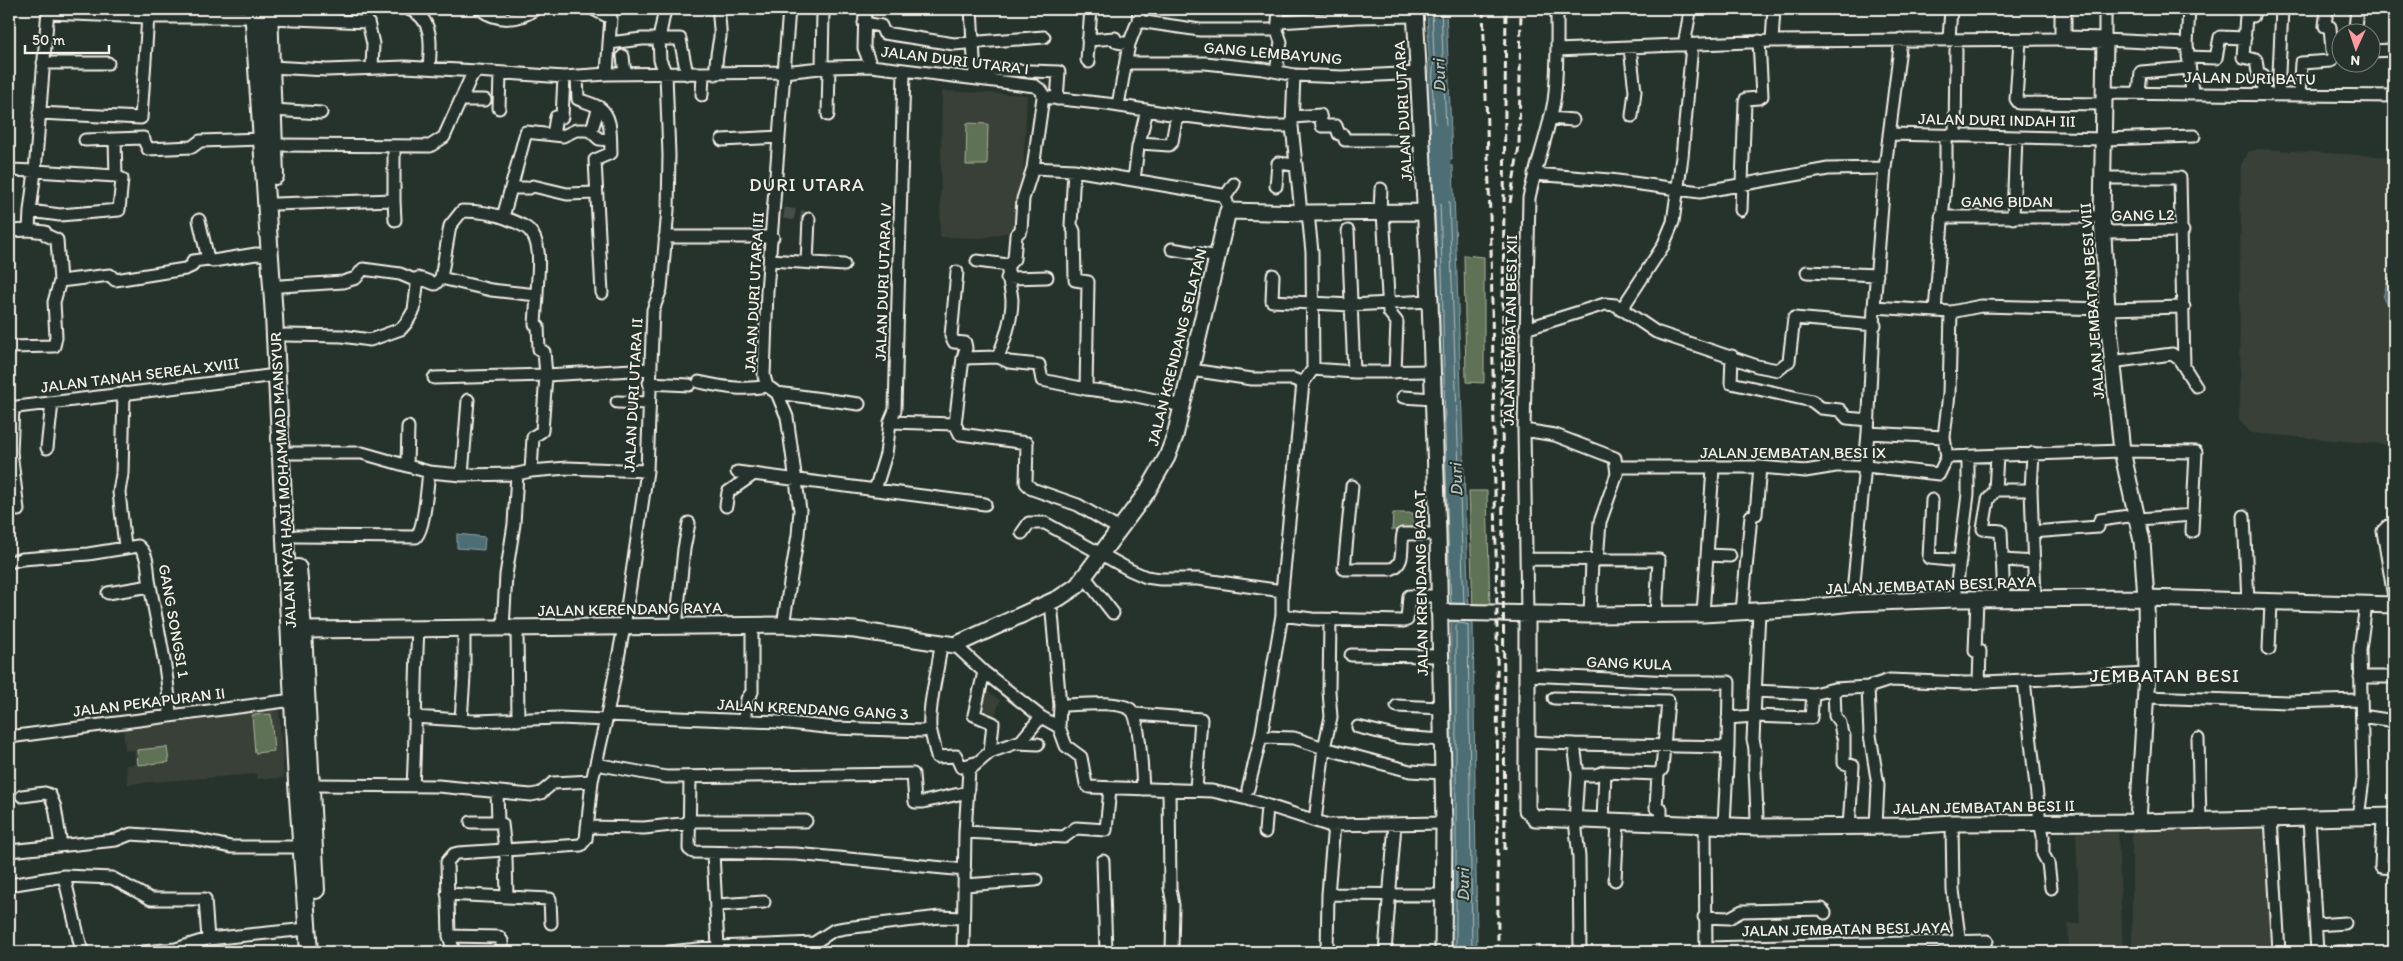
<svg xmlns="http://www.w3.org/2000/svg" width="2403" height="961" font-family="Itim,sans-serif">
	<rect width="100%" height="100%" fill="#26332d"/>
	<filter id="ink" filterUnits="userSpaceOnUse"><feTurbulence type="fractalNoise" baseFrequency=".02" numOctaves="2"/><feDisplacementMap in="SourceGraphic" scale="10" xChannelSelector="R" yChannelSelector="G"/><feConvolveMatrix kernelMatrix="1 2 1 2 8 2 1 2 1" color-interpolation-filters="sRGB"/></filter>
	<g filter="url(#ink)">
		<path fill="#393f38" d="M942 91 1027 95 1020 230 981 238 940 237Z
			M2258 149 2394 157V445L2251 433 2239 420 2241 165 2248 152Z
			M983 688 1000 700 993 722 975 715Z
			M267 708 279 711 284 778 257 779 256 774 128 784 126 765 135 764 134 750 125 751 123 727Z
			M2132 828H2265L2271 952H2132Z
			M2118 831 2123 952H2069L2068 924H2080L2076 833Z"/>
		<path fill="#5f7254" stroke="#aab29e" d="M967 123 988 124 987 165H966Z
			M1464 255 1484 257V383L1466 382Z
			M1469 491H1487L1490 610H1473Z
			M1393 513H1413V530H1392Z
			M271 714 274 751 255 753 252 715Z
			M167 747 169 762 138 765 137 750Z"/>
		<path fill="#4e6e75" stroke="#90a2a3" d="M1427 9H1446L1452 159 1432 160 1427 84 1429 56Z
			M1433 166H1453L1469 610H1446C1442 462 1440 314 1433 166Z
			M2394 274V309L2387 304 2383 298 2388 279Z
			M457 534 485 537 484 550 457 548Z
			M1451 618 1473 619 1477 952H1451Z"/>
		<path fill="#26332d" d="M1427 10H1448L1449 17H1427Z"/>
		<g fill="none" stroke-linecap="round" stroke-linejoin="round">
			<path stroke="#b2bdba" stroke-width="1" d="M1432 9 1434 56 1432 84 1437 152 1444 154 1447 152 1441 9
				M1451 603C1443 460 1445 317 1439 174L1441 171 1448 174 1464 604
				M1456 952V626L1458 623 1466 624 1468 626 1472 952"/>
			<path stroke="#4e6e75" stroke-width="20" d="M1439 133 1442 194"/>
			<path stroke="#455049" stroke-width="11" stroke-dasharray="11 5.5" stroke-linecap="butt" d="M784 213 803 216 809 219"/>
			<defs>
				<path id="minor" d="M408 9C434 17 431 46 429 68
					M480 9C497 22 518 21 535 9
					M593 9 611 18 609 43
					M865 9 864 48 871 66
					M971 9 975 76
					M2105 9V40L2187 44
					M2189 9 2187 44 2192 92
					M2254 9 2253 16H2246L2243 57 2256 60 2258 73 2263 75 2264 94
					M2327 9 2325 26 2330 27 2332 50 2336 54
					M48 13 148 17H254
					M270 18 368 22 373 44 372 68
					M1138 21 1200 30H1277L1278 22 1358 17 1415 16
					M1278 22 1279 9
					M864 23 881 26 884 33 954 44 1044 37
					M2355 29 2357 9
					M1949 39 1951 9
					M1088 40 1115 38 1117 42 1129 44
					M2020 40 2016 99 2019 103 2104 104
					M1772 41 1774 9
					M1684 45 1690 12
					M1630 48 1635 91 1632 116
					M1557 50 1772 41 2063 39
					M2370 51 2394 50
					M623 56 625 74
					M2188 57 2216 58 2220 37 2245 38
					M1089 62 1087 60 1091 9
					M43 63H108
					M1126 63H1205L1263 69 1294 75 1342 77 1418 73
					M271 67 327 70 405 67 477 71
					M822 67 823 10
					M975 69 1059 72 1057 99
					M1276 71 1281 42 1277 30
					M607 74 609 43 642 39H659L665 9
					M687 74 680 39H659L660 60 666 74 669 155 668 210 661 289 653 310 647 471 624 627 607 715 779 722 834 728 923 731 930 728C928 702 939 670 941 643
					M716 74C715 60 718 50 720 37 721 27 718 19 719 9
					M1294 75 1292 126 1301 213
					M577 76 578 99C585 102 594 104 600 108 613 117 610 139 611 153L595 160 602 293
					M2104 93 2394 96
					M2139 93 2141 72 2189 68
					M2278 94 2282 9
					M702 95 703 74
					M2299 95 2301 63 2331 61 2336 54 2340 53
					M1043 97 1107 104 1177 115 1267 126H1292
					M461 100H485
					M1118 105 1129 44 1138 21 1139 9
					M499 108 500 74
					M273 110 321 113
					M39 113 141 118 148 17
					M828 115 829 67
					M1293 117 1320 115 1322 126H1336L1339 134 1343 135 1345 140H1422
					M1550 118 1573 120
					M589 130 593 126 599 107
					M1889 134 2104 139 2194 136
					M553 135 556 117H562L564 77
					M1955 136 1956 50
					M85 140 143 138 148 149 192 147 200 141 262 139
					M115 140 116 176 35 171 30 211 60 215 119 210 122 179 116 176
					M722 140 779 137
					M1140 143 1169 145 1172 142 1177 115
					M274 145 430 146 444 137 471 77 477 71 564 77 607 74 784 72 829 67 871 66 1035 86 1042 91 1043 97 1033 168 1023 199 1021 230 1016 235 1014 259 1008 265C1007 278 1011 288 1012 300 1012 319 1005 340 998 357
					M394 146V200
					M1033 168 1074 170 1222 195 1227 202 1228 211
					M9 170 35 171 48 9
					M1074 170 1071 225 1074 231 1075 280 1088 282 1086 389
					M1534 174 1610 180 1700 192 1828 169 1885 168
					M2103 178H2180L2184 367
					M1134 180 1138 147 1147 110
					M1276 186 1278 163 1295 165
					M511 188 526 132 563 136 576 130H589L599 139 610 140
					M1225 197 1234 184
					M275 204 394 200 395 220
					M1741 210 1745 102 1746 99 1759 98 1762 96 1759 41
					M1380 211 1381 189
					M1383 212 1389 312 1397 322 1395 372
					M503 217 511 188H529L533 186 567 194 596 193
					M1941 217H2102
					M2013 218 2016 137
					M199 220 208 259
					M29 230 45 232 46 235 57 240 60 281
					M9 231 29 230 30 211
					M1348 231 1354 372
					M2103 232 2183 231
					M665 237H773
					M1172 249 1218 257
					M770 260 844 265
					M977 261 1008 265
					M807 262 809 219
					M957 272 951 336 954 342 965 343 966 348 963 358
					M1807 272 1877 275
					M1273 275 1272 301 1351 305 1430 301
					M441 278 450 226 462 211C477 211 493 213 508 219 515 222 524 225 529 230 544 244 537 277 537 295
					M1007 278 1047 277
					M281 286 343 282 356 278 363 269 400 274 412 279H422L435 284 441 278 491 290 537 295 535 324 538 326 539 349 544 352 546 375 650 369
					M1874 307 1951 312 1981 306 2107 309 2184 307
					M1621 310 1663 246 1673 222 1682 157 1692 45
					M1935 311 1946 171V136
					M1525 329 1605 304 1616 305 1656 332 1757 366 1778 370 1789 361 1794 318 1875 325
					M285 335 342 336 370 340 401 329 407 322 414 310 418 278
					M9 347 54 346 56 337 54 302 60 281 110 275 115 280 185 269 192 266 193 261 208 259 213 261 256 254 270 255
					M1732 356 1731 383 1812 401 1821 408 1840 410 1847 418 1868 420
					M2111 362 2172 354 2179 359 2196 386
					M1313 369 1354 372 1432 371
					M1191 370 1252 379H1293L1303 383
					M434 378 546 375 542 431 533 437 531 471
					M699 382C722 387 744 391 767 386
					M649 383 689 385
					M124 393 122 474 119 492 125 547
					M777 393 859 404
					M1403 397 1433 399
					M617 402 649 403
					M13 407 11 452 18 510
					M9 408 276 375
					M890 422 955 424 960 434 1027 443 1026 483 1032 489 1078 505 1119 529
					M955 424 963 358 998 357 1009 362 1039 365 1042 380 1086 389 1127 394 1183 406
					M1524 430 1555 435 1615 458 1617 474 1600 522 1597 560
					M1868 433 1944 437
					M47 448 52 403
					M291 453H362L429 472 462 475 517 474 531 471 567 468 647 471
					M2033 453 2031 490 2035 598
					M1997 456 1995 490 1988 500 1983 529 2001 531 2004 599
					M1947 457 2122 451 2196 452 2192 532
					M407 466 408 427
					M1617 467H1760L1805 471 1836 466H1866L1939 474 1947 457 1944 437 1949 394 1951 312
					M737 472 985 504
					M462 475 468 400
					M1352 486 1344 569H1391C1406 564 1400 547 1403 534H1438
					M875 490 886 454 890 422 895 410 904 72
					M1995 490H2031
					M1932 500 1929 558 1960 561
					M726 506 728 492 754 474
					M2244 516 2248 602
					M2394 526H2388L2383 531 2394 597
					M2032 532 2098 527 2100 520 2129 516 2139 519 2193 515
					M1022 533 1029 523H1045L1130 570 1146 577 1160 579H1198L1282 591
					M296 536 416 537C425 528 427 486 429 472
					M1707 555 1730 556
					M1527 559 1659 560 1656 614
					M2004 560 2034 562
					M9 562 22 559 88 554 138 546C150 555 147 572 150 585 158 631 168 668 170 716
					M1084 576 1113 613
					M108 593 150 586
					M1955 599 1968 494V456
					M1977 599 1975 651H1980L1979 682
					M1852 603 1868 433 1874 307 1885 168 1901 39
					M1742 611 1751 516 1756 514 1760 467
					M1052 613 1060 705 1059 727
					M1527 613 1524 430 1529 198C1536 165 1548 134 1554 101 1558 71 1557 39 1557 9
					M1703 614 1713 468
					M1282 615 1312 619 1404 621 1407 620 1409 596H1438
					M1590 615 1592 560
					M783 625 798 535 800 510 787 417 777 393 767 386 764 376 767 291 789 9
					M676 627 684 549 689 523
					M503 629 506 575 514 524 517 474
					M517 629 518 720
					M955 645 984 672 1041 717 1059 727 1066 746 1081 757 1086 784 1089 787 1212 791 1247 799 1328 825 1444 823
					M2269 649 2271 603
					M1351 655 1440 656
					M984 672 974 715 993 723 990 752
					M1527 675 1671 682H1729L1728 747 1724 825
					M2360 677H2394
					M2024 680 2147 674
					M1868 687 1870 735 1878 785 1876 826
					M1834 689 1868 687 1890 680 1966 683 2024 680 2040 822 2043 836V854L2048 863 2051 888
					M1755 691 1813 694
					M2146 697 2288 702 2360 700
					M1554 698 1668 701 1662 769 1658 774 1656 808 1661 809V822
					M1060 705C1077 705 1116 700 1130 709 1140 715 1142 775 1143 789
					M1397 706 1441 708
					M1135 714 1201 719 1196 789
					M2362 716 2394 721
					M414 717 476 721 559 718 606 720 592 781 586 839 581 845 458 853 454 854 447 862 449 936 454 952
					M1728 718 1754 716 1811 718 1813 694 1834 689 1835 716 1840 723 1842 735 1844 736V763L1853 766 1849 827
					M461 720 464 677V630
					M744 721 747 699 752 692V625
					M1358 727 1399 737 1442 740
					M930 728 937 757 956 756 961 767 975 763
					M9 737 293 700
					M1261 737 1294 738 1324 748 1410 771 1442 773
					M2198 739 2200 820
					M1528 742 1574 744
					M1017 743 1038 744
					M596 764 666 777 913 774 915 802H923L968 792
					M1578 775H1595L1605 772
					M690 778 689 849 693 852 796 854 965 870
					M311 785 438 786 531 795 541 793 553 783 592 781
					M413 786C416 734 415 682 418 629
					M1169 789 1170 888 1173 905 1172 952
					M1248 789 1261 737 1282 615V591L1303 383 1313 369 1312 252 1308 213
					M497 792 498 822
					M22 796 45 793 50 795 55 807 61 845
					M2383 817 2381 867 2394 868
					M2271 818 2279 952
					M2358 818 2363 779 2360 650 2366 604
					M2309 819 2317 952
					M690 821H806
					M1315 821 1324 748 1331 717 1329 691 1330 620
					M1603 821 1605 772 1658 774
					M1952 823 1953 890 1961 952
					M1705 824 1706 952
					M587 827 644 828 690 823
					M1757 827C1757 808 1756 790 1755 771 1754 760 1757 751 1753 740L1759 611
					M965 832 1064 837 1076 828 1106 830 1110 789
					M1265 832 1267 806
					M9 851 116 840 131 834 190 838 231 847H302
					M713 853 718 947
					M1103 861 1106 952
					M64 876 82 952
					M1615 880 1618 822
					M9 885 64 876 112 878 151 899H205L208 939
					M965 885 1036 880
					M447 894 507 897 506 858 502 824 498 822H471
					M1328 894 1443 895
					M507 897 550 899 551 923
					M717 905 764 902
					M1704 917 1729 918 1742 911 1822 909 1825 913
					M2316 925 2345 923
					M449 936 499 937 502 941V952
					M1706 948 1987 941
					M142 952 176 949 208 939 307 929
					M669 952 718 947 814 943 834 930 845 928 940 917 962 918
					M963 952 965 832 969 770 990 752 1021 741 1041 717
					M1327 952 1328 894 1334 825
					M1385 952 1395 824
					M1580 952 1579 857 1575 821 1578 775 1574 744 1728 747
					M2338 952H2345"/>
				<path id="tertiary" d="M1415 9 1430 301 1438 534 1444 823 1443 952
					M2063 9V39L2105 40 2102 217 2107 309 2122 451 2142 541 2146 598 2147 674 2138 821
					M1439 612 1590 615 1703 614 1807 608 1852 603 1955 599 2146 598 2394 605
					M1527 613V810L1535 818 1757 827 1907 826 1952 823 2134 822 2394 816
					M303 630 783 625 855 630 955 645 1059 598 1077 586 1147 492 1167 457 1175 436 1228 211 1308 213 1426 212"/>
				<path id="secondary" d="M253 9 274 316 297 783 309 952
					M269 9 275 176
					M298 568 303 630 316 890"/>
			</defs>
			<use href="#minor" stroke="#f4f1e8" stroke-width="15"/>
			<use href="#tertiary" stroke="#f4f1e8" stroke-width="19"/>
			<use href="#secondary" stroke="#f4f1e8" stroke-width="20"/>
			<use href="#minor" stroke="#26332d" stroke-width="11"/>
			<use href="#tertiary" stroke="#26332d" stroke-width="15"/>
			<use href="#secondary" stroke="#26332d" stroke-width="16"/>
			<path stroke="#f4f1e8" stroke-width="3" stroke-dasharray="8 4" stroke-linecap="butt" d="M1483 9 1491 245 1497 613 1498 952
				M1510 203 1519 146 1521 9
				M1505 850 1502 402 1506 9"/>
		</g>
	</g>
	<g text-anchor="middle" dominant-baseline="central" stroke-width="4" stroke-linejoin="round" paint-order="stroke">
		<g font-size="16" fill="#f4f1e8" stroke="#26332d">
			<text transform="translate(1273 53) rotate(5)">GANG LEMBAYUNG</text>
			<text transform="translate(955 60) rotate(7)">JALAN DURI UTARA I</text>
			<text transform="translate(2250 78) rotate(1)">JALAN DURI BATU</text>
			<text transform="translate(1403 111) rotate(-93)">JALAN DURI UTARA</text>
			<text transform="translate(1997 120) rotate(1)">JALAN DURI INDAH III</text>
			<text x="2007" y="201">GANG BIDAN</text>
			<text transform="translate(2143 215) rotate(-1)">GANG L2</text>
			<text transform="translate(883 282) rotate(-88)">JALAN DURI UTARA IV</text>
			<text transform="translate(754 292) rotate(-87)">JALAN DURI UTARA III</text>
			<text transform="translate(2092 301) rotate(-94)">JALAN JEMBATAN BESI VIII</text>
			<text transform="translate(1510 330) rotate(-89)">JALAN JEMBATAN BESI XII</text>
			<text transform="translate(1177 347) rotate(-76)">JALAN KRENDANG SELATAN</text>
			<text transform="translate(140 375) rotate(-7)">JALAN TANAH SEREAL XVIII</text>
			<text transform="translate(633 395) rotate(-87)">JALAN DURI UTARA II</text>
			<text x="1793" y="452">JALAN JEMBATAN BESI IX</text>
			<text transform="translate(283 480) rotate(-93)">JALAN KYAI HAJI MOHAMMAD MANSYUR</text>
			<text transform="translate(1421 583) rotate(-91)">JALAN KRENDANG BARAT</text>
			<text transform="translate(1931 585) rotate(-2)">JALAN JEMBATAN BESI RAYA</text>
			<text transform="translate(630 609) rotate(-1)">JALAN KERENDANG RAYA</text>
			<text transform="translate(174 621) rotate(80)">GANG SONGSI 1</text>
			<text transform="translate(1629 663) rotate(2)">GANG KULA</text>
			<text transform="translate(149 702) rotate(-7)">JALAN PEKAPURAN II</text>
			<text transform="translate(813 709) rotate(3)">JALAN KRENDANG GANG 3</text>
			<text transform="translate(1984 807) rotate(-1)">JALAN JEMBATAN BESI II</text>
			<text transform="translate(1846 929) rotate(-1)">JALAN JEMBATAN BESI JAYA</text>
		</g>
		<g font-size="18" font-style="italic" fill="#b2bdba" stroke="#26332d">
			<text transform="translate(1439 76) rotate(-92)">Duri</text>
			<text transform="translate(1456 480) rotate(-92)">Duri</text>
			<text transform="translate(1463 885) rotate(-90)">Duri</text>
		</g>
		<g font-size="19" letter-spacing="1" fill="#f4f1e8" stroke="#26332d">
			<text x="807" y="184">DURI UTARA</text>
			<text x="2165" y="675">JEMBATAN BESI</text>
		</g>
	</g>
	<rect width="2403" height="961" fill="none" stroke="#26332d" stroke-width="30"/>
	<rect x="15" y="15" width="2373" height="931" fill="none" stroke="#f4f1e8" stroke-width="2" filter="url(#ink)"/>
	<g transform="translate(2356 48) rotate(183)"><circle r="24" fill="#26332d" stroke="#787f78"/>
	<path d="M0-4L9 19L0 12L-9 19Z" fill="#ff9aa2"/>
	<text y="-8" font-size="14" font-weight="bold" text-anchor="middle" fill="#f4f1e8">N</text>
	</g>
	<path d="M25 45v8h84v-8" fill="none" stroke="#f4f1e8" stroke-width="2.5"/>
	<text x="32" y="45" font-size="15" fill="#f4f1e8" stroke="#26332d" stroke-width="4" paint-order="stroke">50 m</text>
</svg>
